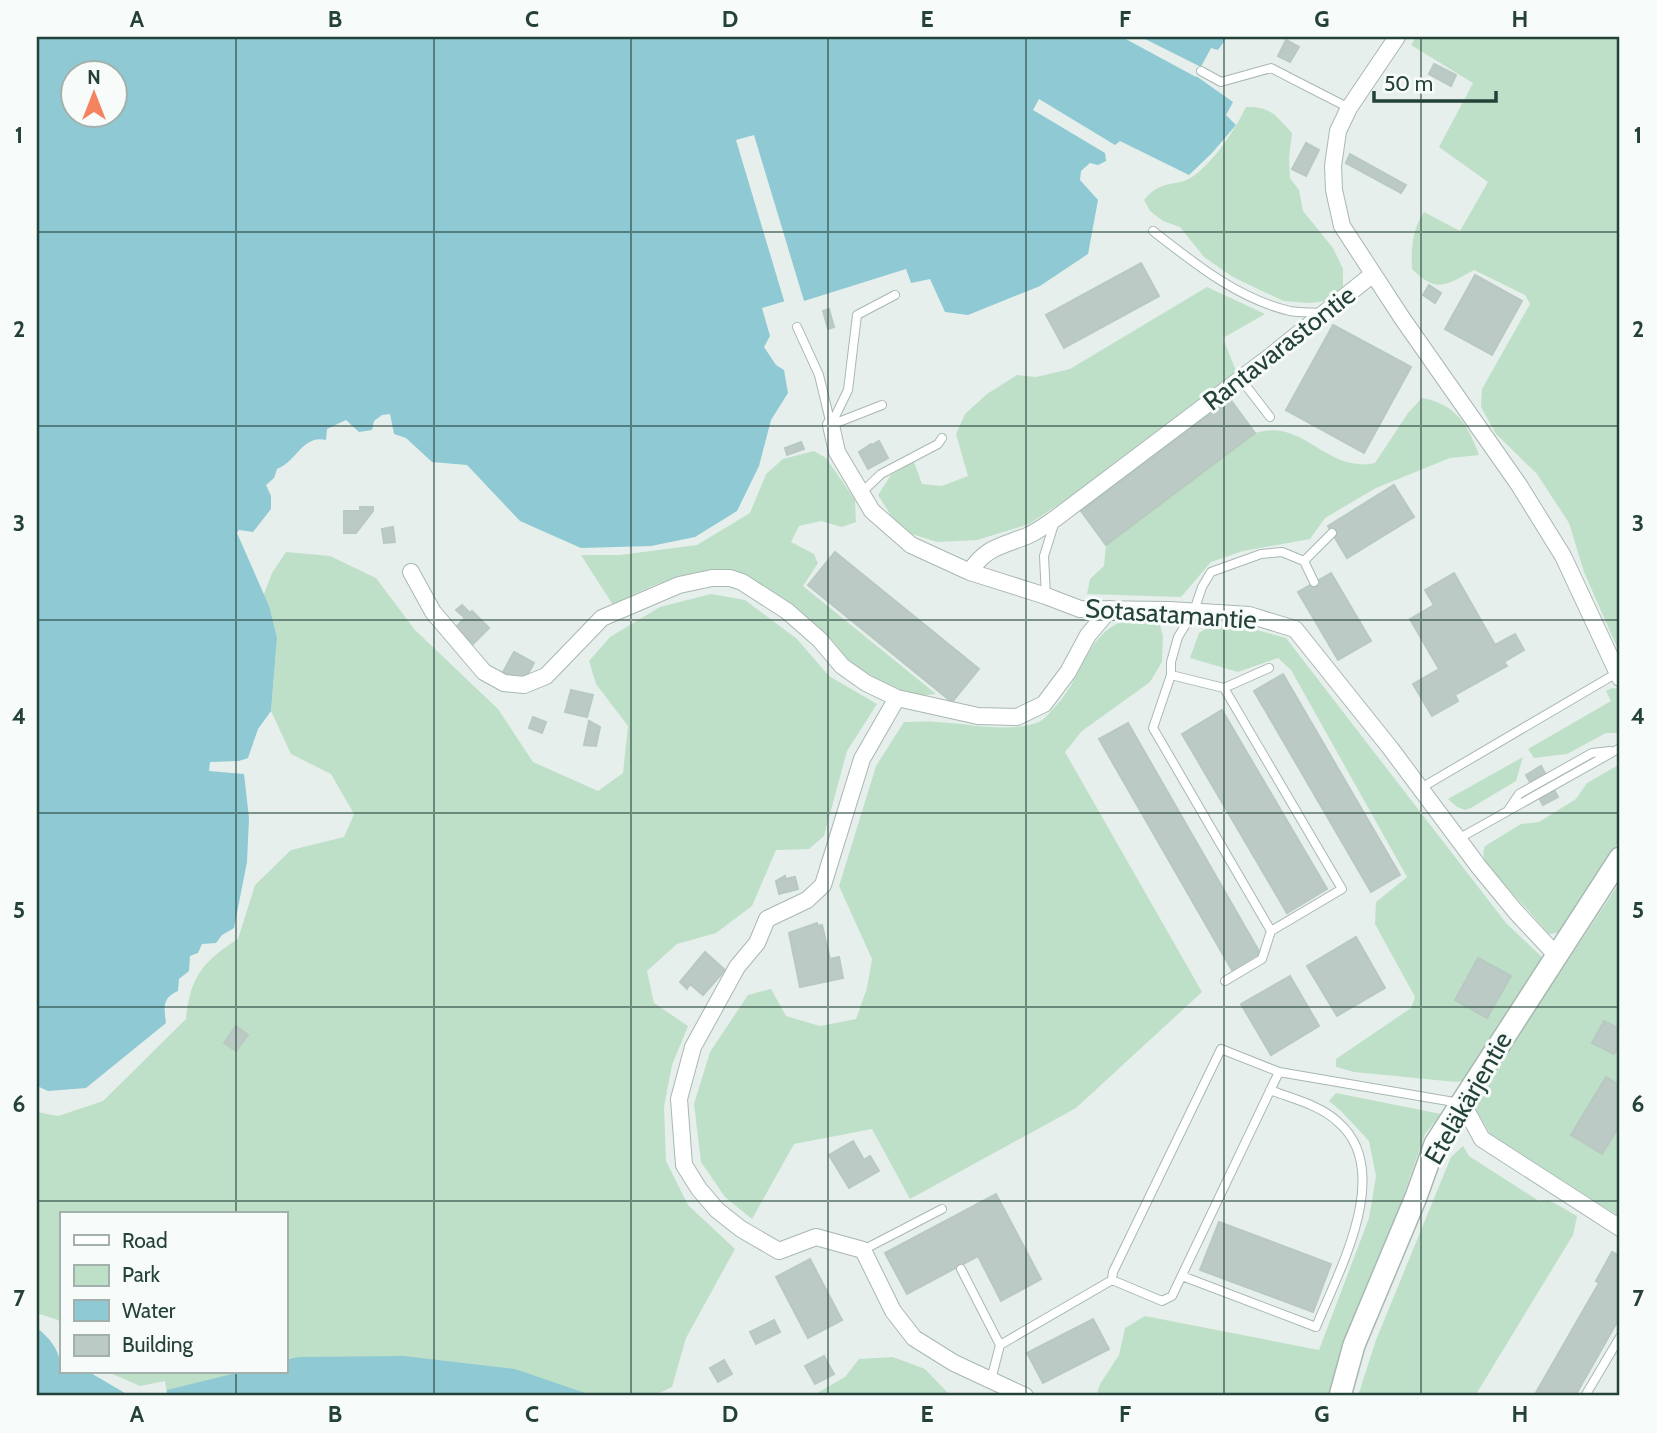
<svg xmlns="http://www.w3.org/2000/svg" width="1657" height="1433" font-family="Cabin,sans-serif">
	<rect width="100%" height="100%" fill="#e6efeb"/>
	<path fill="#bfe0c8" d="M1416 37H1620V654L1584 572 1569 523 1537 474 1496 434 1481 407 1482 389 1530 304 1525 295 1474 270C1446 285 1437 294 1412 269 1411 248 1412 230 1424 212L1460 231 1488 182 1439 147 1473 83 1411 45Z
		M1246 107C1271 106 1276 116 1292 133L1289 158 1290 178 1299 190 1303 211 1333 248 1343 269V287L1326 301 1310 303 1284 301 1262 291 1233 277 1204 257 1180 227 1163 221 1150 211 1144 200C1162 178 1175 188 1192 177 1213 163 1235 130 1246 107Z
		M1207 287 1265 314 1223 338 1236 371 1067 499 1029 524 977 540 937 542 912 534 892 517 878 495 891 475 914 462 922 484 942 486 968 476 956 434 965 414 987 394 1017 375 1036 377 1070 369Z
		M1422 398C1456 404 1468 425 1479 455L1450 458 1376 488 1325 518 1310 539 1243 551 1211 562 1181 597 1087 594 1090 579 1104 566 1106 545 1255 433C1299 419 1319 461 1359 464 1364 465 1370 464 1375 463L1408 413Z
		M814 451 826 458 855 500 856 522 842 527 821 521 799 526 791 542 814 554 818 563 803 586 936 694C910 699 876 686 856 668 846 659 838 646 828 636 808 618 787 601 764 587 753 580 737 570 725 570 686 569 647 587 613 605L581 555H620L697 545 750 513 766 474 783 459Z
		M286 552 330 556 376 578 415 630 498 709 533 762 598 791 623 773 628 726 596 684 589 661 610 637 660 607 711 594 745 600 797 639 829 676 877 704 847 751 824 836 809 849 776 850 752 906 716 933 677 944 647 971 654 1003 688 1026 672 1065 664 1107 666 1161 688 1205 735 1249 686 1338 672 1387 653 1396H167L165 1381 140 1386 108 1372H285V1214H61V1326L58 1320 37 1313V1112L58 1116 103 1101 186 1019C190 977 203 961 238 939L255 885 291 850 344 837 354 814 331 774 291 754 271 711 277 638 264 594 272 573Z
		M1139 617 1158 618 1163 636 1162 662 1150 682 1082 731 1065 752 1202 992 1076 1108 910 1199 872 1129 794 1144 752 1219 725 1197 701 1162 694 1104 710 1052 748 995 771 989 786 1016 820 1026 856 1019 867 988 872 959 839 886 876 766 904 722C915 722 926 721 936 722 969 723 1007 734 1039 722 1045 719 1050 712 1055 707 1087 674 1085 625 1139 617Z
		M1211 625 1246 627 1286 638 1506 923 1543 958 1466 1081 1456 1082 1354 1072 1336 1067V1059L1411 1008 1415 997 1375 924 1376 902 1407 877 1291 670 1278 658 1238 672 1190 658 1199 633Z
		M1612 688 1620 689V733H1606L1567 754 1534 758 1528 749 1611 701 1606 691Z
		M1523 757 1516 781 1471 808 1465 810 1457 807 1448 799Z
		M1620 764V839L1595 884 1562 932 1549 934 1491 869C1485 861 1481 856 1485 846L1521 824 1539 822 1576 799 1587 783Z
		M1620 882V1217L1491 1135 1476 1110 1478 1096Z
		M1336 1093 1441 1114 1425 1134 1400 1205 1342 1345 1328 1396H1096L1100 1384 1119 1355 1125 1328 1145 1316 1319 1350 1369 1218 1376 1176 1369 1141 1341 1111 1329 1101Z
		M1463 1146 1469 1156 1539 1201 1549 1200 1577 1216 1573 1235 1475 1396H1358L1376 1340 1451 1157Z
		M893 1357 925 1369 951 1396H812L845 1377 859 1359Z"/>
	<path fill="#8ec9d4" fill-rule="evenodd" d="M37 37H1227L1218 50 1211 48 1196 76 1233 102 1226 115 1236 125 1212 153 1189 175 1120 141 1105 153 1106 161 1098 165 1090 163 1081 171 1080 180 1098 200 1088 254 1040 286 968 315 945 312 930 279 911 283 906 269 804 301 802 296 762 308 770 336 764 347 776 365 784 370 788 393 771 420 759 466 737 511 695 537 651 546 581 548 520 521 467 465 432 462 406 438 394 434 390 414 382 415 374 421 372 430 359 432 346 420 327 429 326 440C303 434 297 461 277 469L274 478 266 485 271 496V509L253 532 239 530 237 533 269 606 277 638 271 711 258 729 248 758 239 761 210 762 209 771 244 774 249 818 247 862 234 928 222 935 216 943 202 944 198 953 190 956 189 971 179 979 178 991C162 998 164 1007 166 1023L86 1088 48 1091 37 1086ZM74 74H116V116H74Z
		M37 1328C52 1340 61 1352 61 1372H89L130 1396H37Z
		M404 1356 515 1369 594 1396H167V1390L240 1372H285V1360L299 1357Z"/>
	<path fill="#e6efeb" d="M1122 37H1141L1201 67 1196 77Z
		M1039 99 1115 145 1118 147 1109 156 1105 153 1033 110Z
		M754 135 804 301 805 305 800 300 785 304 736 140Z"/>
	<path fill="#bbcac4" stroke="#b8c9c2" stroke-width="2" d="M1286 40 1299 47 1290 62 1278 56Z
		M1434 64 1456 75 1451 86 1429 74Z
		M1306 143 1319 150 1306 176 1292 169Z
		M1350 154 1406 185 1401 193 1346 163Z
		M1141 263 1159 296 1064 348 1046 315Z
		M1475 275 1522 301 1492 355 1445 329Z
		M1429 285 1441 293 1435 303 1423 295Z
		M829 309 834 327 828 329 823 311Z
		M1333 325 1411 367 1364 453 1286 410Z
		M1230 399 1255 433 1106 545 1081 511Z
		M879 441 888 458 868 469 859 452 871 444 872 445Z
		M801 442 804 449 787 455 785 448Z
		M1394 485 1414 517 1347 558 1328 526Z
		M360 507H373V511L356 533H344V511H360Z
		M393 527 395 542 384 543 382 529Z
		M835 552 979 669 952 702 808 585Z
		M1331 573 1371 641 1338 660 1298 592Z
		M1454 573 1495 645 1515 634 1524 650 1504 662 1507 666 1455 695 1458 701 1432 716 1413 684 1439 669 1410 619 1434 605 1425 590Z
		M462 605 470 613 472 611 489 628 473 644 456 627 465 618 456 610Z
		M514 652 534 663 523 683 503 672Z
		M1283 674 1400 875 1371 892 1254 691Z
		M571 690 593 695 587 717 565 712Z
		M1222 710 1327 889 1287 913 1182 734Z
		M533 717 546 722 542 733 529 728Z
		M589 721 600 727 596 746 584 745Z
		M1128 723 1260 953 1232 970 1099 739Z
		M1541 766 1558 797 1543 805 1526 775Z
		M785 876V879L795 877 798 889 779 894 776 881Z
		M817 923 818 926 822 925 830 959 839 957 843 978 800 987 789 933Z
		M1356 937 1385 988 1337 1016 1307 966Z
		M705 952 725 970 703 995 690 984 687 989 680 982Z
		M1478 958 1511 976 1487 1018 1455 1000Z
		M1290 976 1319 1026 1271 1055 1241 1004Z
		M1604 1021 1620 1029V1042L1614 1054 1592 1043Z
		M236 1026 248 1035 236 1051 224 1043Z
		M1606 1077 1620 1085V1125L1602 1154 1571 1135Z
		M853 1141 864 1160 870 1156 879 1171 849 1188 829 1155Z
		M996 1194 1041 1279 1001 1301 978 1256 907 1294 885 1253Z
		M1219 1222 1331 1264 1313 1312 1200 1270Z
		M1612 1252 1620 1256V1317L1575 1396H1534L1599 1283 1596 1281Z
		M810 1259 842 1320 808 1338 776 1277Z
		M1093 1319 1109 1349 1043 1383 1027 1353Z
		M774 1320 780 1332 756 1344 750 1332Z
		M824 1356 834 1374 815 1384 805 1366Z
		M724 1360 732 1374 718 1382 710 1368Z"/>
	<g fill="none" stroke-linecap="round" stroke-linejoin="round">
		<defs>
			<path id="service" d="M1201 71 1221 82 1271 68 1349 108
				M1153 231C1194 263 1238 299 1290 311 1300 313 1312 312 1323 313
				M797 327 819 375 831 425
				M1240 378 1270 417
				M831 425 848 390 857 315 895 295
				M831 425 882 405
				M861 493 881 474 938 444 942 438
				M1304 561 1332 533
				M1046 596 1044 556 1055 521
				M1171 675 1224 688 1342 889 1271 931 1153 728 1171 675V662L1178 637 1194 611 1202 587 1211 572 1261 554 1282 552 1304 561 1314 582
				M1224 688 1269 668
				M1421 788 1617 673
				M1509 809 1519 794 1592 753 1610 751
				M1458 839 1620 748
				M1225 981 1262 959 1271 931
				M1279 1072 1172 1296 1162 1301 1112 1280 1113 1272 1221 1049 1279 1072 1460 1103
				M863 1250 942 1209
				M961 1269 1000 1345
				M1182 1276 1316 1327C1338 1272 1395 1171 1338 1122 1320 1105 1293 1099 1270 1090
				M991 1380 1000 1345 1112 1280
				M1585 1396 1620 1337"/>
			<path id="minor" d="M1397 37 1349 108 1338 131 1333 166 1334 190 1342 226 1402 318 1519 485 1563 556 1620 678
				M831 425 837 452 872 511 911 545 970 572 1046 596 1080 609 1170 610 1249 615 1295 629 1391 749 1479 867 1516 912 1557 956
				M411 572 433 612 484 672 504 683 524 685 546 676 602 618 679 585 712 578H730L742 582 787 611 820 640 842 666 866 683 897 698 978 716 1017 717 1044 704 1068 672 1088 635 1110 609
				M970 572C985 547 1002 546 1027 536 1037 532 1047 524 1056 518L1267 359 1373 274
				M897 698 862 759 823 885 807 900 767 919 757 943 737 967 693 1047 679 1099 684 1165 699 1189 717 1210 741 1229 779 1251 816 1237 863 1250 893 1311 914 1338 954 1363 1025 1396
				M1463 1104 1482 1139 1620 1228"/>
			<path id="tertiary" d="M1340 1396 1354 1345 1416 1197 1435 1144 1620 858"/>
		</defs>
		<use href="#service" stroke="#a8b8b2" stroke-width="10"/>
		<use href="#minor" stroke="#a8b8b2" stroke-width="18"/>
		<use href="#tertiary" stroke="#a8b8b2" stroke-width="24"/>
		<use href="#service" stroke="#fff" stroke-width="8"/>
		<use href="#minor" stroke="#fff" stroke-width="16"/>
		<use href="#tertiary" stroke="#fff" stroke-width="21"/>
	</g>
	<path fill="none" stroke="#24423a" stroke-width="2" stroke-opacity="0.55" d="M236 37V1214M434 37V1396M631 37V1396M828 37V1396M1026 37V1396M1224 37V1396M1421 37V1396M37 232H1620M37 426H1620M37 620H1620M37 813H1620M37 1007H1620M37 1201H1620M236 1372V1396"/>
	<g text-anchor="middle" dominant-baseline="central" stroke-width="6" stroke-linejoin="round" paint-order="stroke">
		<g font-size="26" fill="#24423a" stroke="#f7fbf9">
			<text transform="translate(1279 348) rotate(-38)">Rantavarastontie</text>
			<text transform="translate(1171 614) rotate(4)">Sotasatamantie</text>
			<text transform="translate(1468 1098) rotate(-60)">Eteläkärjentie</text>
		</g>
	</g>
	<rect width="1657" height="1433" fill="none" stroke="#f7fbf9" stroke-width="77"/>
	<rect x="60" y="1212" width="228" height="161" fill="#f7fbf9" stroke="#a3b1ad" stroke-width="2"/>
	<rect x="74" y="1235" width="35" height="10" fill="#ffffff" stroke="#a3b1ad" stroke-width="2"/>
	<text x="122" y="1248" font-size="21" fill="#24423a">Road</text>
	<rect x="74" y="1265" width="35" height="21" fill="#bfe0c8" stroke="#a3b1ad" stroke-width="2"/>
	<text x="122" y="1282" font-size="21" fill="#24423a">Park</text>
	<rect x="74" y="1300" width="35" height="21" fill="#8ec9d4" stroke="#a3b1ad" stroke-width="2"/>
	<text x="122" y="1318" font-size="21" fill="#24423a">Water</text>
	<rect x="74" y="1335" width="35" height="21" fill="#bbcac4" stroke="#a3b1ad" stroke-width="2"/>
	<text x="122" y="1352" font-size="21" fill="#24423a">Building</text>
	<g transform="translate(94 94)"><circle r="33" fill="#f7fbf9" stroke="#a3b1ad" stroke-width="2"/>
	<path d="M0-5L12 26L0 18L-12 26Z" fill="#f4845f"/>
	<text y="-10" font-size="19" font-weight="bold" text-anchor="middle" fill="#24423a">N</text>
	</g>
	<path d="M1374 91v10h122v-10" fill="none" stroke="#24423a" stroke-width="3.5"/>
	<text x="1384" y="91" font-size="21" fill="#24423a" stroke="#f7fbf9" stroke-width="5" paint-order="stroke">50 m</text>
	<rect x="38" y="38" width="1580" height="1356" fill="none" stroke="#24423a" stroke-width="2.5"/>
	<g font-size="23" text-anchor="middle" font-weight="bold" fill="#24423a">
		<text x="137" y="27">A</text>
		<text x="335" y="27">B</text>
		<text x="532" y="27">C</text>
		<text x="730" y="27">D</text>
		<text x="927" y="27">E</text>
		<text x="1125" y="27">F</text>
		<text x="1322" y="27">G</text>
		<text x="1520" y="27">H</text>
		<text x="19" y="143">1</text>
		<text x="1638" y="143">1</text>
		<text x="19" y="337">2</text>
		<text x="1638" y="337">2</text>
		<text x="19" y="531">3</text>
		<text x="1638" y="531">3</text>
		<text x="19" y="724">4</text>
		<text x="1638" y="724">4</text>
		<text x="19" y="918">5</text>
		<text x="1638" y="918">5</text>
		<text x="19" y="1112">6</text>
		<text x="1638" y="1112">6</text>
		<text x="19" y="1306">7</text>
		<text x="1638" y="1306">7</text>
		<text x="137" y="1422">A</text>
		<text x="335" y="1422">B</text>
		<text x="532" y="1422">C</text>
		<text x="730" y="1422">D</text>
		<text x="927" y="1422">E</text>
		<text x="1125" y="1422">F</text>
		<text x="1322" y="1422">G</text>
		<text x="1520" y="1422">H</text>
	</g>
</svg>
